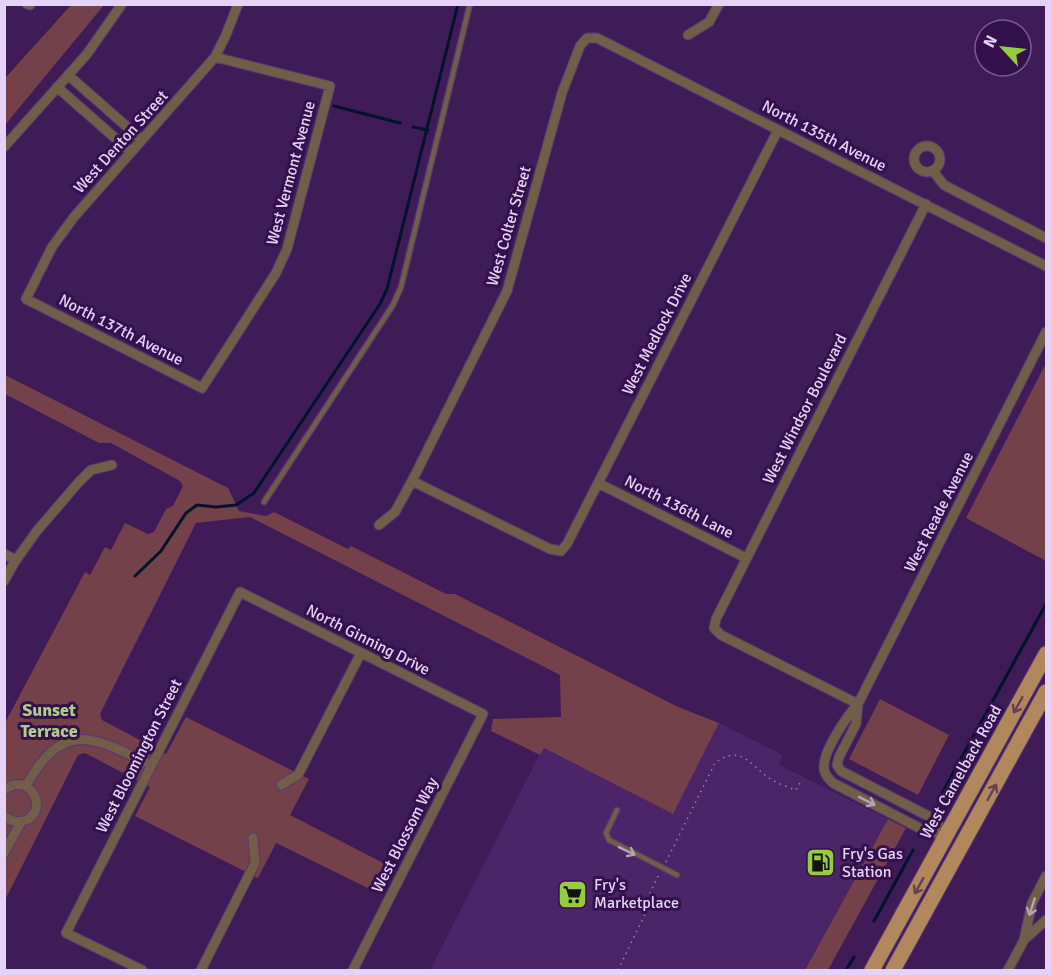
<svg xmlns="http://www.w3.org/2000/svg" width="1051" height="975" font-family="Signika,sans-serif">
	<rect width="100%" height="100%" fill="#3f1b58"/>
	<path fill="#4c2568" d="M719 723 783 755 779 765 888 819 805 970H430L543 748 673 813Z"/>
	<path fill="#72414a" d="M72 4 104 5 5 125V76H7Z
		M1046 363V561L966 518Z
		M5 375 228 488 239 511 266 516 274 512 348 549 351 546 446 594H455L676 706 719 723 673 814 544 748 540 755 491 731 493 719 561 717 560 675 250 517 196 523 100 714 102 720 166 754 186 717 309 779 290 815 395 869 382 895 276 843 258 878 135 816 150 787 85 753 78 755 5 900V723L85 572 90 575 105 547 111 550 125 523 148 534 154 532 166 509 173 506 183 486 180 481 111 443H99L5 394Z
		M880 699 949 735 918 795 849 759Z
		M888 819 906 828 828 970H805Z"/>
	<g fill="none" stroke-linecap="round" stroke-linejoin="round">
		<path stroke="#00152c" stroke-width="3" d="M334 106 400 123
			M413 127 428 130
			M135 576 161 551 186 513 197 505 216 507 236 505 254 493 380 304 387 289 458 4
			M940 797 1046 604
			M874 921 913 850
			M846 970 854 957"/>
		<defs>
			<path id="service" d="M264 502 393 305 401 287 470 4
				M617 810 606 833 609 840 677 875"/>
			<path id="minor" d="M27 4 30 5
				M688 35 709 22 719 4
				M215 57 330 86 287 249 276 273 202 388 26 299 52 247 74 217 215 57 226 35 238 4
				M68 75 142 140
				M57 87 131 152
				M914 159a13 13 0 1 1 26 0a13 13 0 1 1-26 0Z
				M4 147 87 54 122 4
				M933 171 944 185 1046 238
				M412 481 550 549 561 551 567 544 778 130
				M598 483 746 558
				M379 525 395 512 412 481 507 291 562 93 580 46 587 38H597L1046 266
				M4 554 16 560
				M4 581 14 563 36 532 78 483 91 470 112 465
				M858 704 721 635 714 628 716 619 926 204
				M837 765 841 771 934 819 947 835
				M837 765 839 757 856 724 858 704
				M281 785 298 775 361 653
				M26 786C64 718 93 737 151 765
				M4 790C31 769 51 814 23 821 15 823 10 820 4 816
				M947 835 927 832 833 783C828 778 824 774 824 767 823 751 847 716 858 704L1046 332
				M4 853 21 822
				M1024 940 1046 920
				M142 970 66 933 240 592 483 714 353 970
				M201 970 255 863 253 838
				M1008 970 1024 940 1032 903 1046 876"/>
			<path id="primary" d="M872 970 1046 654
				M893 970 1046 692"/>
		</defs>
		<use href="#service" stroke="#5a3871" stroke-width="7"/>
		<use href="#minor" stroke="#5a3871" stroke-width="11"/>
		<use href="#primary" stroke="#5a3871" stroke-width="17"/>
		<path stroke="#987ead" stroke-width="1.5" stroke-dasharray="1.5 4.5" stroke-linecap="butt" d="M666 862 715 763C741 743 751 766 769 778 777 783 787 787 796 790L801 781
			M618 970 650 904 649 895 659 874"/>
		<use href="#service" stroke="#715d48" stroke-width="4.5"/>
		<use href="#minor" stroke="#715d48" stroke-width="9"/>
		<use href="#primary" stroke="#b1885c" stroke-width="15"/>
	</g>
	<defs><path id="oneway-shaft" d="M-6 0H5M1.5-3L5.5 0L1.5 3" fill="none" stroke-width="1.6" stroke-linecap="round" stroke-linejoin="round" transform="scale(1.5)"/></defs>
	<g stroke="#664053">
		<use href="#oneway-shaft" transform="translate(1018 705) rotate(119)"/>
		<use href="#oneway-shaft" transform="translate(992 792) rotate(-61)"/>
		<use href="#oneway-shaft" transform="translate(919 886) rotate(119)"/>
	</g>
	<g stroke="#b7a4b1">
		<use href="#oneway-shaft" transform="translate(867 801) rotate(27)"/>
		<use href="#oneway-shaft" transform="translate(627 851) rotate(26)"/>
		<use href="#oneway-shaft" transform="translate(1032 907) rotate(108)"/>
	</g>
	<defs>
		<symbol id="fuel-square" viewBox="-11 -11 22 22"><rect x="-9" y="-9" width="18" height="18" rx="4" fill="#95cc3b" stroke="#34104d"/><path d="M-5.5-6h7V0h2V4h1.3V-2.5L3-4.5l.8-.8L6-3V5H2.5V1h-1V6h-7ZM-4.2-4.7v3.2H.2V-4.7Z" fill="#111"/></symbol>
		<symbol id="supermarket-square" viewBox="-11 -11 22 22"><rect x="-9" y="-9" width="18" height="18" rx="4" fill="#95cc3b" stroke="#34104d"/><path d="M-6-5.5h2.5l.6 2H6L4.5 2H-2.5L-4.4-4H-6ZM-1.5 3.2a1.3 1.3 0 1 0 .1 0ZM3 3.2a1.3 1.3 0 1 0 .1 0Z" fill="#111"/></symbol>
	</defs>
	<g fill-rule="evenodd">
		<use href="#fuel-square" x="804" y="846" width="33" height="33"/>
		<use href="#supermarket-square" x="556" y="878" width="33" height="33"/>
	</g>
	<g text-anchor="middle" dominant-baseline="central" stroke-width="6" stroke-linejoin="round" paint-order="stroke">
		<g font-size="16" fill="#e5d3f7" stroke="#34104d">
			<text transform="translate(824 136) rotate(27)">North 135th Avenue</text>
			<text transform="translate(121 142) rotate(-48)">West Denton Street</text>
			<text transform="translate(291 173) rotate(-75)">West Vermont Avenue</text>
			<text transform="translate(509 226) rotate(-74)">West Colter Street</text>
			<text transform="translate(121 330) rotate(27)">North 137th Avenue</text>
			<text transform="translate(657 334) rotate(-63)">West Medlock Drive</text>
			<text transform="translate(805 409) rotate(-63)">West Windsor Boulevard</text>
			<text transform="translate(679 507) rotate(27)">North 136th Lane</text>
			<text transform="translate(939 512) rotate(-63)">West Reade Avenue</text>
			<text transform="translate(368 640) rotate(27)">North Ginning Drive</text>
			<text transform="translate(139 756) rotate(-63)">West Bloomington Street</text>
			<text transform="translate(961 772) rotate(-61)">West Camelback Road</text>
			<text transform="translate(405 835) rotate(-63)">West Blossom Way</text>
		</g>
		<g font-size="16" fill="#e5d3f7" stroke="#34104d" text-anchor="start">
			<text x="842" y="854">Fry's Gas<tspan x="842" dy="18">Station</tspan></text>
			<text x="594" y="885">Fry's<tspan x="594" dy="18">Marketplace</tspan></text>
		</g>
		<g font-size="18" font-weight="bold" fill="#aecd87" stroke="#34104d">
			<text x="49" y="710">Sunset<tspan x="49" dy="21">Terrace</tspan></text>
		</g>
	</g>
	<rect width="1051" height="975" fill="none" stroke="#e5d3f7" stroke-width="12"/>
	<g transform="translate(1003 48) rotate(297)"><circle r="28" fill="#34104d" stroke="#7b5e91" stroke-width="1.5"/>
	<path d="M0-4.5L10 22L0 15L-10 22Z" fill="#95cc3b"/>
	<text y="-9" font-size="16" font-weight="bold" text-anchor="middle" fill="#e5d3f7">N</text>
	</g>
</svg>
